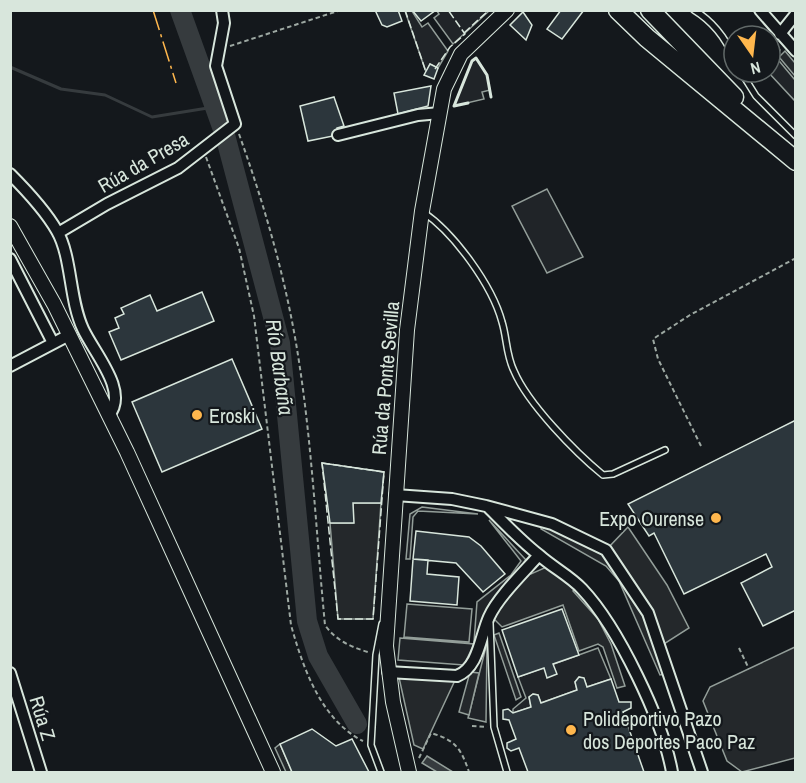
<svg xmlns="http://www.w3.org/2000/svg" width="806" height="783" font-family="'Archivo Narrow',sans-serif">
	<rect width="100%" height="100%" fill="#14181c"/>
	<path fill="#202428" stroke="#939e99" stroke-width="1.5" d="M405 11H412L422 27 428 23 448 51 438 68 430 64 426 72Z
		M437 11 489 10V11L453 44 434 18 439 14Z
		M770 39 780 50 775 56 795 80V101L768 72H770Z
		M476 58 487 75 490 90 482 92 484 99 454 106 472 61Z
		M547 189 583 257 547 273 512 206Z
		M422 507 478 514 418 511 413 517 410 559H406L410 514Z
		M489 520 526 560 487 613 474 642 477 602 511 575 521 561Z
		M407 604 472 609 469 642 404 637Z
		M400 638 474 644 464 665 398 660Z
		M487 643 486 722 468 718Z
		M598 648 611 679 587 687 584 679 579 677 575 682 577 690 541 703 538 695 533 694 529 697 531 707 513 713V709L526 698 518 677Z"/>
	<path fill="#24282b" stroke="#939e99" stroke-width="1.5" d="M785 51 795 63V76L779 57Z
		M353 503H381L373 619H338L330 523H353Z
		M543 521 606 550 628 527 667 585 689 628 659 647 667 674 660 675 619 581 606 566 541 529Z
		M551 565 580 587 573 591 598 619 611 644 625 686 617 688 603 647 598 644 579 651 563 605 502 627 490 615 526 570 531 574Z
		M499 633 521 697 516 700 494 635Z
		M795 647V758L742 772 727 761 703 701 710 687Z
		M470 672 479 673 469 715 459 712Z
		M398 673 457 676 423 749 414 745Z
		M280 744 292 772H286L275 748Z"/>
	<path fill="#363b3e" stroke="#939e99" stroke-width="1.5" d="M427 756 453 772H437L422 763Z"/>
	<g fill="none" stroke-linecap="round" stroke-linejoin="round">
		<path stroke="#363b3e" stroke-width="3" d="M10 67 61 89 105 95 152 117 214 107"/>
		<path stroke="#363b3e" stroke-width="20" d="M180 10 225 135 280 343 307 621 318 656 357 724"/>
	</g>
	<path fill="#2c363c" stroke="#d8e6dc" stroke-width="1.5" d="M375 10H398L402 21 387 27 382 25Z
		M412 10H436L421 21Z
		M561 10H584L562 39 547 29Z
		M523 12 532 25 526 40 510 25Z
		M430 64 438 68 434 79 424 75Z
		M431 86 428 106 398 114 394 93Z
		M334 97 344 126 337 128 338 135 308 141 300 106Z
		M202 292 214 321 121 360 109 332 119 328 115 318 124 314 121 308 150 295 157 311Z
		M232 359 262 429 162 472 132 402Z
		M796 420V610L763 626 741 583 772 567 766 554 684 594 654 533 649 536 628 504Z
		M322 463 384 472 381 503H353L354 523H330Z
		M416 531 469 537 481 546 505 574 483 592 456 563 413 559Z
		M413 559 428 560 427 574 459 577 457 605 410 601Z
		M562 609 579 655 553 664 557 674 547 678 544 668 518 677 502 630Z
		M579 677 584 678 587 687 611 679 619 702H631V708L623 712 644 772H528L519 748 511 751 507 748V743L516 739 509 720 503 719V710L508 709 513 713 531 707 529 697 533 694 538 695 541 703 577 690 575 682Z
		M312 729 336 746 352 739 369 772H292L280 744Z"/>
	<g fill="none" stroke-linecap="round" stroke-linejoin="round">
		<defs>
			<path id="lane" d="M694 10C712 21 726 39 734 58
				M741 72 756 96 796 136
				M423 212C454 233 492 285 502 322 507 338 506 355 514 371 528 404 575 452 603 475L613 474 665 450
				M490 623 494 727 507 772
				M381 772 371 745 376 655 382 624"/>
			<path id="street" d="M760 10 796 51
				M780 34 796 14
				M338 135 418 115 440 113
				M10 174C27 191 45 210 57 231 72 257 69 299 83 329 94 353 129 391 109 415
				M58 233 107 204 178 168 235 124 216 66 224 23 222 10
				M10 259 53 343
				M10 366 69 335
				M395 495 452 499 486 506 552 524 606 550 648 613 702 772
				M489 508C505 524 521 541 539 555 552 567 570 576 582 589 618 627 663 721 672 772
				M388 672 457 676C479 667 480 637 489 617 498 597 524 572 539 555
				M10 673 41 772"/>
			<path id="secondary" d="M10 226 54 304 127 452 273 772
				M409 772 393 702 386 646 407 330 422 211 444 89 461 54 507 10"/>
			<path id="highway" d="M618 10 647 38 796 161
				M650 10 734 97"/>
		</defs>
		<use href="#lane" stroke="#d8e6dc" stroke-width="8"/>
		<use href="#street" stroke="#d8e6dc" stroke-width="14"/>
		<use href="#secondary" stroke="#d8e6dc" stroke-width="16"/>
		<use href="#highway" stroke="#d8e6dc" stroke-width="21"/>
		<path stroke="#9da8a2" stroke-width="2" stroke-dasharray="4.5 3" stroke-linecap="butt" d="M230 46 341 10
			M239 134C264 204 285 276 297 349 312 440 316 533 325 625 335 640 351 647 368 652
			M206 157 239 248 254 316 291 625C303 668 321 720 363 741
			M701 446 658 359 653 339 690 315 796 258
			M739 648 749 669
			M472 726 487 727
			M419 758 431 733C455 740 461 748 469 772"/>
		<use href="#lane" stroke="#14181c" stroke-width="5"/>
		<use href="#street" stroke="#14181c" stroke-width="10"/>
		<use href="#secondary" stroke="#14181c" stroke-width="14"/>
		<use href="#highway" stroke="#14181c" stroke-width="18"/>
		<path stroke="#d8e6dc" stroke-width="1.5" stroke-dasharray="8 3" stroke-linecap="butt" d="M405 10 426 72
			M464 33 489 10
			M435 69 450 47 465 34 448 10
			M322 463 384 472 373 619H338Z"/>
		<path stroke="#d8e6dc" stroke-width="3" d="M468 103 454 106 472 61 476 58 487 75 491 97"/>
		<path stroke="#ffb74d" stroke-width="1.5" stroke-dasharray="21 4.5 3 4.5" stroke-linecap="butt" d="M153 10 176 83"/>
	</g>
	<g fill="#ffb74d" stroke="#14181c" stroke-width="2">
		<circle cx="197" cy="415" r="6"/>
		<circle cx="716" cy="518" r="6"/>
		<circle cx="571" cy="730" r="6"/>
	</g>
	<g text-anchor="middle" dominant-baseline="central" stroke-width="4.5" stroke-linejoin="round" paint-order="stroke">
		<g font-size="20" fill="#d8e6dc" stroke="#14181c">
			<text transform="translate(143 162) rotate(-30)">Rúa da Presa</text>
			<text transform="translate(385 378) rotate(-85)">Rúa da Ponte Sevilla</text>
			<text transform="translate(43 718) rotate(73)">Rúa Z</text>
		</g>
		<g font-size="20" fill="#d8e6dc" stroke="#14181c" text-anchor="start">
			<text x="209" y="415">Eroski</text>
			<text x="704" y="518" text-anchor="end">Expo Ourense</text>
			<text x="583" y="718">Polideportivo Pazo<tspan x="583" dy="23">dos Deportes Paco Paz</tspan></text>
		</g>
		<g font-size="21" font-style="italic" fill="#d8e6dc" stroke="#14181c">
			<text transform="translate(280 367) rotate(82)">Río Barbaña</text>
		</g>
	</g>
	<rect width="806" height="783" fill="none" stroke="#d8e6dc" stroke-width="24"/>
	<g transform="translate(752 54) rotate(166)"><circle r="28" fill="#14181c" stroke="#626a69" stroke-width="1.5"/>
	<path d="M0-4.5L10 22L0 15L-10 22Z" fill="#ffb74d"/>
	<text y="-9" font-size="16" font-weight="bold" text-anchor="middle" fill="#d8e6dc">N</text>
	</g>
</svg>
